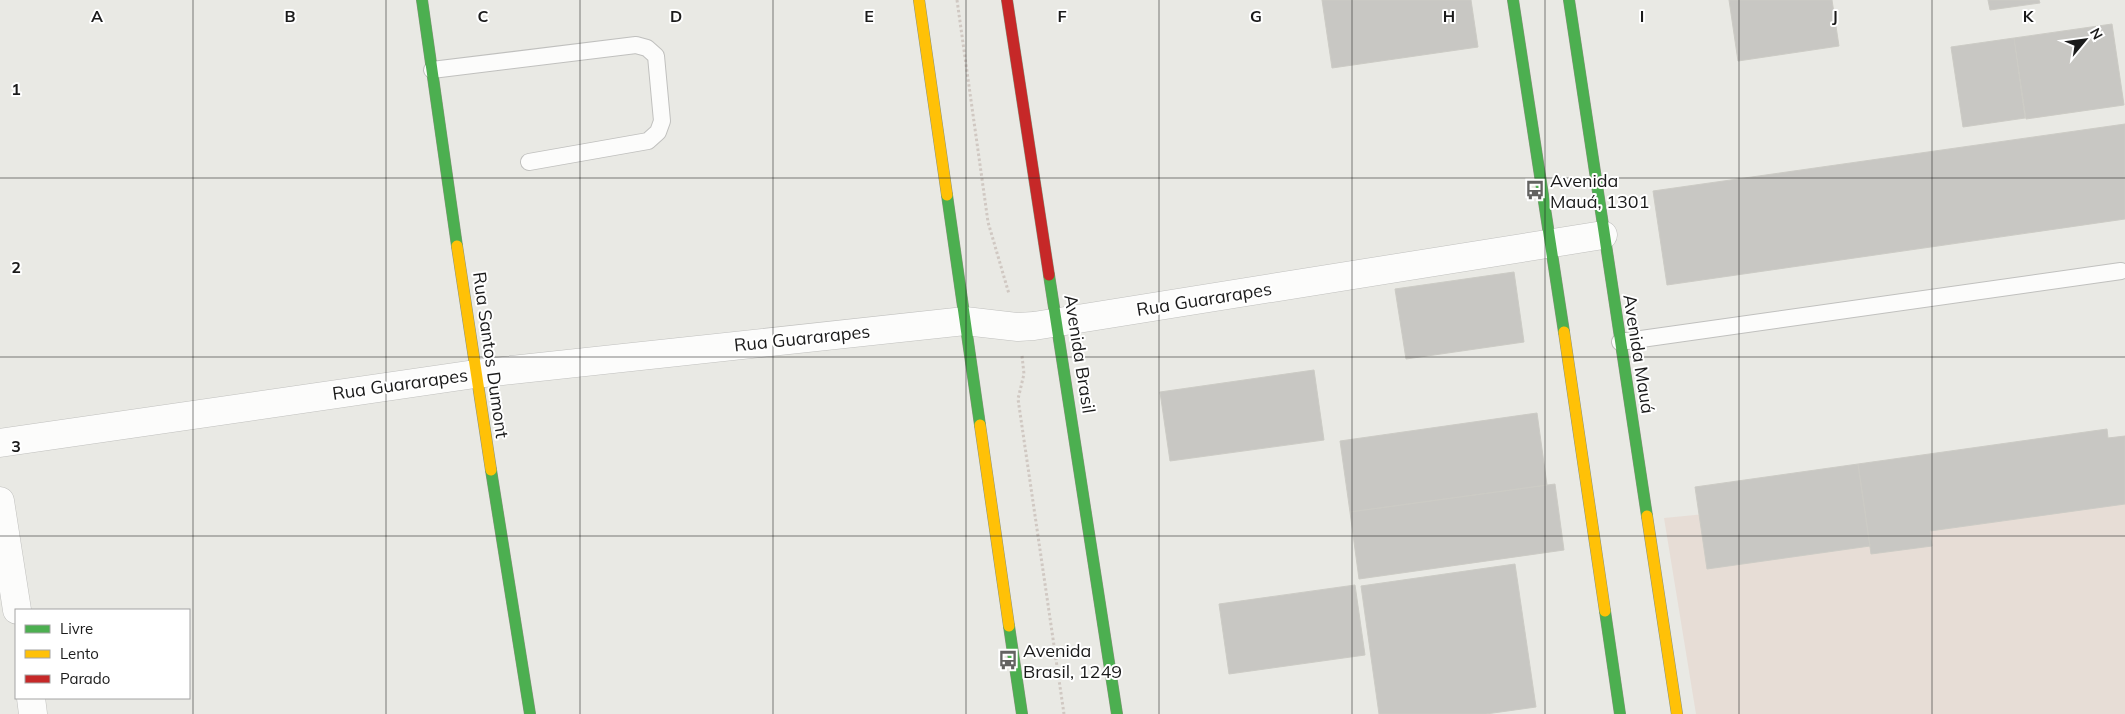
<svg xmlns="http://www.w3.org/2000/svg" width="2125" height="714" font-family="Mulish,sans-serif">
	<rect width="100%" height="100%" fill="#e9e9e4"/>
	<path fill="#e7ddd6" d="M2125 473V714H1696L1664 518Z"/>
	<path fill="#c8c7c3" stroke="#cccbc5" d="M1322 0H1471L1478 47 1332 68Z
		M1729 0H1832L1839 46 1738 61Z
		M1988 0H2039L2040 3 1990 10Z
		M2112 24 2124 105 2026 119 2014 38Z
		M2014 38 2025 118 1963 127 1951 47Z
		M2125 124V219L1667 285 1653 191Z
		M1514 272 1524 342 1406 359 1395 289Z
		M1314 370 1324 440 1170 461 1160 392Z
		M1537 413 1547 485 1350 512 1340 441Z
		M2107 429 2108 438 2125 436V504L1930 531 1932 546 1871 554 1858 464Z
		M1858 464 1870 546 1707 569 1695 487Z
		M1555 484 1564 550 1359 579 1350 512Z
		M1515 564 1536 707 1486 714H1379L1361 586Z
		M1355 585 1365 655 1229 674 1219 604Z"/>
	<g fill="none" stroke-linecap="round" stroke-linejoin="round">
		<defs>
			<path id="lane" d="M432 70 636 45 647 48 656 56 662 121 658 132 648 141 529 162
				M1620 342 2121 271"/>
			<path id="street" d="M0 443 475 374 965 321 1018 327 1034 326 1603 235
				M0 501 17 610
				M31 698 33 714"/>
			<path id="fast" d="M422 0 457 246
				M1513 0 1564 332
				M1569 0 1647 516
				M947 195 980 425
				M1049 275 1117 714
				M491 470 530 714
				M1605 611 1620 714
				M1009 626 1022 714"/>
			<path id="slow" d="M919 0 947 195
				M457 246 491 470
				M1564 332 1605 611
				M980 425 1009 626
				M1647 516 1677 714"/>
			<path id="jam" d="M1007 0 1049 275"/>
		</defs>
		<use href="#lane" stroke="#c0c0be" stroke-width="18"/>
		<use href="#street" stroke="#c0c0be" stroke-width="29"/>
		<use href="#fast" stroke="#8a927e" stroke-width="12"/>
		<use href="#slow" stroke="#8a927e" stroke-width="12"/>
		<use href="#jam" stroke="#8a927e" stroke-width="12"/>
		<path stroke="#d0c8c2" stroke-width="3" stroke-dasharray="2.5 2.5" stroke-linecap="butt" d="M957 0 988 222 1009 294
			M1022 356 1024 374 1018 399 1064 714"/>
		<use href="#lane" stroke="#fcfcfb" stroke-width="16"/>
		<use href="#street" stroke="#fcfcfb" stroke-width="28"/>
		<use href="#fast" stroke="#4caf50" stroke-width="11"/>
		<use href="#slow" stroke="#ffc107" stroke-width="11"/>
		<use href="#jam" stroke="#c62828" stroke-width="11"/>
	</g>
	<path fill="none" stroke="#1b1b1b" stroke-width="1" stroke-opacity="0.55" d="M193 0V714M386 0V714M580 0V714M773 0V714M966 0V714M1159 0V714M1352 0V714M1545 0V714M1739 0V714M1932 0V714M0 178H2125M0 357H2125M0 536H2125"/>
	<defs>
		<symbol id="bus-bare" viewBox="-9 -9 18 18"><path d="M-5-6H5V4H4V6H2V4H-2V6H-4V4H-5ZM-3.5-4V0h7V-4ZM-3.5 1.2v1.5H-2V1.2ZM2 1.2v1.5H3.5V1.2Z" fill="#636361" stroke="#fff" stroke-width="2.5" paint-order="stroke"/></symbol>
	</defs>
	<g fill-rule="evenodd">
		<use href="#bus-bare" x="1521" y="176" width="28" height="28"/>
		<use href="#bus-bare" x="994" y="646" width="28" height="28"/>
	</g>
	<g text-anchor="middle" dominant-baseline="central" stroke-width="4" stroke-linejoin="round" paint-order="stroke">
		<g font-size="18" fill="#1b1b1b" stroke="#fff" text-anchor="start">
			<text x="1550" y="180">Avenida<tspan x="1550" dy="21">Mauá, 1301</tspan></text>
			<text x="1023" y="650">Avenida<tspan x="1023" dy="21">Brasil, 1249</tspan></text>
		</g>
		<g font-size="18" fill="#1b1b1b" stroke="#fff">
			<text transform="translate(1204 299) rotate(-9)">Rua Guararapes</text>
			<text transform="translate(802 338) rotate(-6)">Rua Guararapes</text>
			<text transform="translate(1080 354) rotate(81)">Avenida Brasil</text>
			<text transform="translate(1639 354) rotate(81)">Avenida Mauá</text>
			<text transform="translate(491 355) rotate(82)">Rua Santos Dumont</text>
			<text transform="translate(400 384) rotate(-8)">Rua Guararapes</text>
		</g>
	</g>
	<g font-size="16" text-anchor="middle" font-weight="bold" fill="#1b1b1b" stroke="#fff" stroke-width="4" stroke-linejoin="round" paint-order="stroke">
		<text x="97" y="22">A</text>
		<text x="290" y="22">B</text>
		<text x="483" y="22">C</text>
		<text x="676" y="22">D</text>
		<text x="869" y="22">E</text>
		<text x="1062" y="22">F</text>
		<text x="1256" y="22">G</text>
		<text x="1449" y="22">H</text>
		<text x="1642" y="22">I</text>
		<text x="1835" y="22">J</text>
		<text x="2028" y="22">K</text>
		<text x="16" y="95">1</text>
		<text x="16" y="273">2</text>
		<text x="16" y="452">3</text>
	</g>
	<rect x="15" y="609" width="175" height="90" fill="#ffffff" stroke="#a4a4a4"/>
	<rect x="25" y="625" width="25" height="8" fill="#4caf50" stroke="#a4a4a4"/>
	<text x="60" y="634" font-size="15" fill="#1b1b1b">Livre</text>
	<rect x="25" y="650" width="25" height="8" fill="#ffc107" stroke="#a4a4a4"/>
	<text x="60" y="659" font-size="15" fill="#1b1b1b">Lento</text>
	<rect x="25" y="675" width="25" height="8" fill="#c62828" stroke="#a4a4a4"/>
	<text x="60" y="684" font-size="15" fill="#1b1b1b">Parado</text>
	<g transform="translate(2085 40) rotate(61)" stroke="#ffffff" stroke-width="4" paint-order="stroke">
	<path d="M0-4L9 19L0 12L-9 19Z" fill="#1b1b1b"/>
	<text y="-8" font-size="14" font-weight="bold" text-anchor="middle" fill="#1b1b1b">N</text>
	</g>
</svg>
